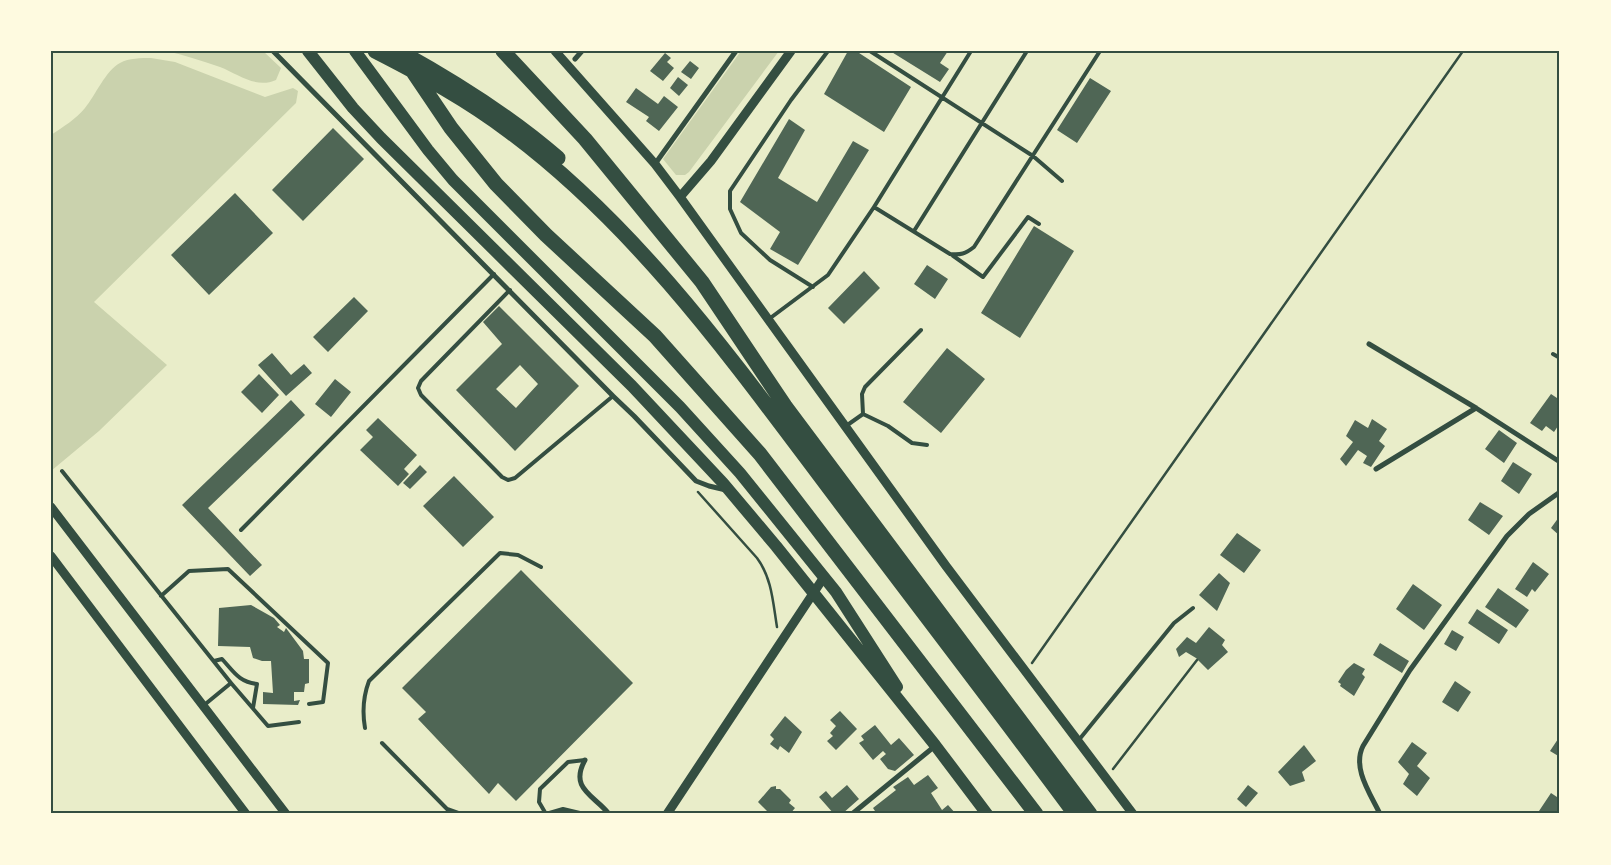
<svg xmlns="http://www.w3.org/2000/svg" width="1611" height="865" font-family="'PT Serif',serif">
	<rect width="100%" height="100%" fill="#e9edc9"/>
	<path fill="#cad2ad" d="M166 51H263L281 68 276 80C256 89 238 74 220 67 202 61 184 55 166 51Z
		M741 51H779L689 172 685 175H676L663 159Z
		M151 58 175 62 265 97 293 88 298 91 296 103 94 302 167 365 99 431 51 471V135C63 127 76 119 85 108 95 96 106 70 120 63 129 58 141 58 151 58Z"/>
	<path fill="#4f6655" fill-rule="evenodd" d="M848 51H856L911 87 884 132 824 94Z
		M890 51H948L940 63 949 69 940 82Z
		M665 53 671 58 667 62 674 68 663 81 650 71Z
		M690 61 699 68 691 79 681 72Z
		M678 77 688 85 679 96 670 88Z
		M1090 78 1111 91 1077 143 1057 130Z
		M636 88 658 104 664 96 678 107 659 131 646 121 649 117 626 102Z
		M789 119 805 130 778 178 817 202 853 141 869 150 798 265 770 249 780 232 740 202Z
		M333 128 364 159 303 221 272 190Z
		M235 193 273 233 209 295 171 255Z
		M1034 226 1074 251 1020 338 981 313Z
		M927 265 948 279 935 299 914 284Z
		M864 271 880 288 844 324 828 308Z
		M354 297 368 311 328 352 313 337Z
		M499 306 579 386 515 451 456 390 502 344 483 322ZM520 365 538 384 516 408 496 389Z
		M947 348 985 379 941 433 903 402Z
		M272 353 291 375 304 364 312 373 286 396 258 365Z
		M259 374 279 395 262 413 241 392Z
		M335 379 351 392 331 417 315 404Z
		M1551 394 1560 400V423L1554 432 1546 426 1542 431 1530 423Z
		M291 400 305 415 208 508 262 565 250 576 182 505Z
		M378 418 417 455 404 469 409 474 398 486 360 450 373 437 366 430Z
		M1372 419 1387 429 1379 441 1385 446 1371 467 1363 463 1367 456 1358 450 1346 466 1340 459 1353 442 1346 436 1355 420 1368 428Z
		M1499 430 1517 443 1504 463 1485 449Z
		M1513 462 1532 474 1519 494 1501 481Z
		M420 465 427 472 410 489 403 483Z
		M454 476 494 517 463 547 423 506Z
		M1480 502 1503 516 1489 535 1468 520Z
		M1559 517 1560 518V536L1551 528Z
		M1237 533 1261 550 1244 573 1220 555Z
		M1533 562 1549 574 1535 592 1532 589 1527 597 1515 589Z
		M521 570 633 683 516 801 498 783 489 794 418 719 426 712 402 688Z
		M1219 573 1230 583 1217 611 1199 595Z
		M1413 584 1442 605 1424 630 1396 609Z
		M1498 588 1529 610 1516 628 1485 607Z
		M251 605 274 618 280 625 277 627 284 632 286 628 303 651 304 659H309V683L305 684 304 692H294V701L300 700 298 705 263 704V692L273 693 271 661H262L253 658 250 647 218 646 219 608Z
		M1477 609 1508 630 1499 644 1468 623Z
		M1209 627 1225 640 1222 645 1228 652 1208 670 1196 658 1186 652 1179 657 1176 649 1187 637 1196 643Z
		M1452 630 1464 637 1456 651 1444 644Z
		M1380 643 1409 661 1402 673 1373 655Z
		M1354 663 1365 669 1362 674 1365 677 1354 696 1340 686 1341 684 1338 682 1346 670Z
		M1455 681 1471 692 1458 712 1442 702Z
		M840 711 857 729 836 750 827 741 833 736 830 733 836 726 830 720Z
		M785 716 802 732 789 753 780 746 778 750 770 744 774 739 770 735Z
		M875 725 891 745 899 738 914 755 895 771 888 769 880 759 886 754 883 751 873 760 859 743 864 740 861 736Z
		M1560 736V757L1550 751Z
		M1412 742 1427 753 1417 766 1430 778 1417 796 1403 784 1409 774 1398 762Z
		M1304 745 1316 761 1302 772 1305 781 1290 786 1278 772Z
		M928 775 938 788 931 793 942 810 948 805 956 814H877L873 808 896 790 893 787 908 777 914 785Z
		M847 785 859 799 842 814H834L819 797 826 791 832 798Z
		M1248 785 1258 793 1246 807 1237 799Z
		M776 786V789H780L791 800 789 803 795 808 790 814H770L758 802 771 787Z
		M1551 793 1560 799V814H1537Z"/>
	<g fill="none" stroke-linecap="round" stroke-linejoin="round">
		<path stroke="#344e41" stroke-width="2.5" d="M698 492 757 558C772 578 773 603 777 627
			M1032 663 1463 51
			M1113 769 1197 660"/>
		<path stroke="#344e41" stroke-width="4" d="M870 51 1033 156 1062 181
			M1114 51H1122
			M874 207 950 254C961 255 965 254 974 247L1100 51
			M914 231 1027 51
			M952 255 983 277 1028 217 1039 224
			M813 287 770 260 741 233 730 209V191L791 100 828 51
			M510 290 421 381 418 388 421 395 502 477 508 480 515 478 613 396
			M769 319 828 275 874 207 971 51
			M1553 354 1560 358
			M863 414 888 426 912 443 927 445
			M846 426 863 414 862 394 865 387 921 330
			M62 471 231 683 203 706
			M241 530 494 274
			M161 596 189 571 228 569 328 663 323 702 309 704
			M214 661 222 659C234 672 239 682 257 684L253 708
			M231 683 268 726 299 722
			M365 728C362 711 363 697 369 681L500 553 518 555 541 567
			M1078 741 1174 623 1193 608
			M382 743 447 809 461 814
			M546 814 539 802 540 789 568 762 585 760
			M546 814 563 809 584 814"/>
		<path stroke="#344e41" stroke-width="5" d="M273 51 613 396 634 416 696 481 709 486 726 490
			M575 59 582 51
			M655 164 736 51
			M1369 344 1476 408 1560 462
			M1376 469 1476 408
			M585 760C569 789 594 795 609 814
			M852 814 935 746
			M1380 814C1370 793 1352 768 1363 746L1410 670 1507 536 1529 514 1560 492"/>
		<path stroke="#344e41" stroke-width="9" d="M555 51 655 164 680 197 946 566 1133 814
			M680 197 711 161 791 51
			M51 507 286 814
			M51 556 246 814
			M667 814 824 577"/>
		<path stroke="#344e41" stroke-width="12" d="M308 51 353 108 381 138 632 386 723 483 776 546 935 745 987 814
			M355 51 428 150 453 180 680 407 740 473 836 592 897 687"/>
		<path stroke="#344e41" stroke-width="15" d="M375 51C422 75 468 100 510 132 644 232 741 372 841 504 919 607 998 710 1075 814
			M399 51 451 128 496 184 546 235 655 336 760 454 1036 814
			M503 51 585 139 702 282 785 406 1090 814
			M401 52C457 83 510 116 558 158"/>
	</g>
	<rect width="1611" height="865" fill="none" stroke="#fefae0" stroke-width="105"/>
	<rect x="52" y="52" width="1506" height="760" fill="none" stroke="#344e41" stroke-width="2"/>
</svg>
